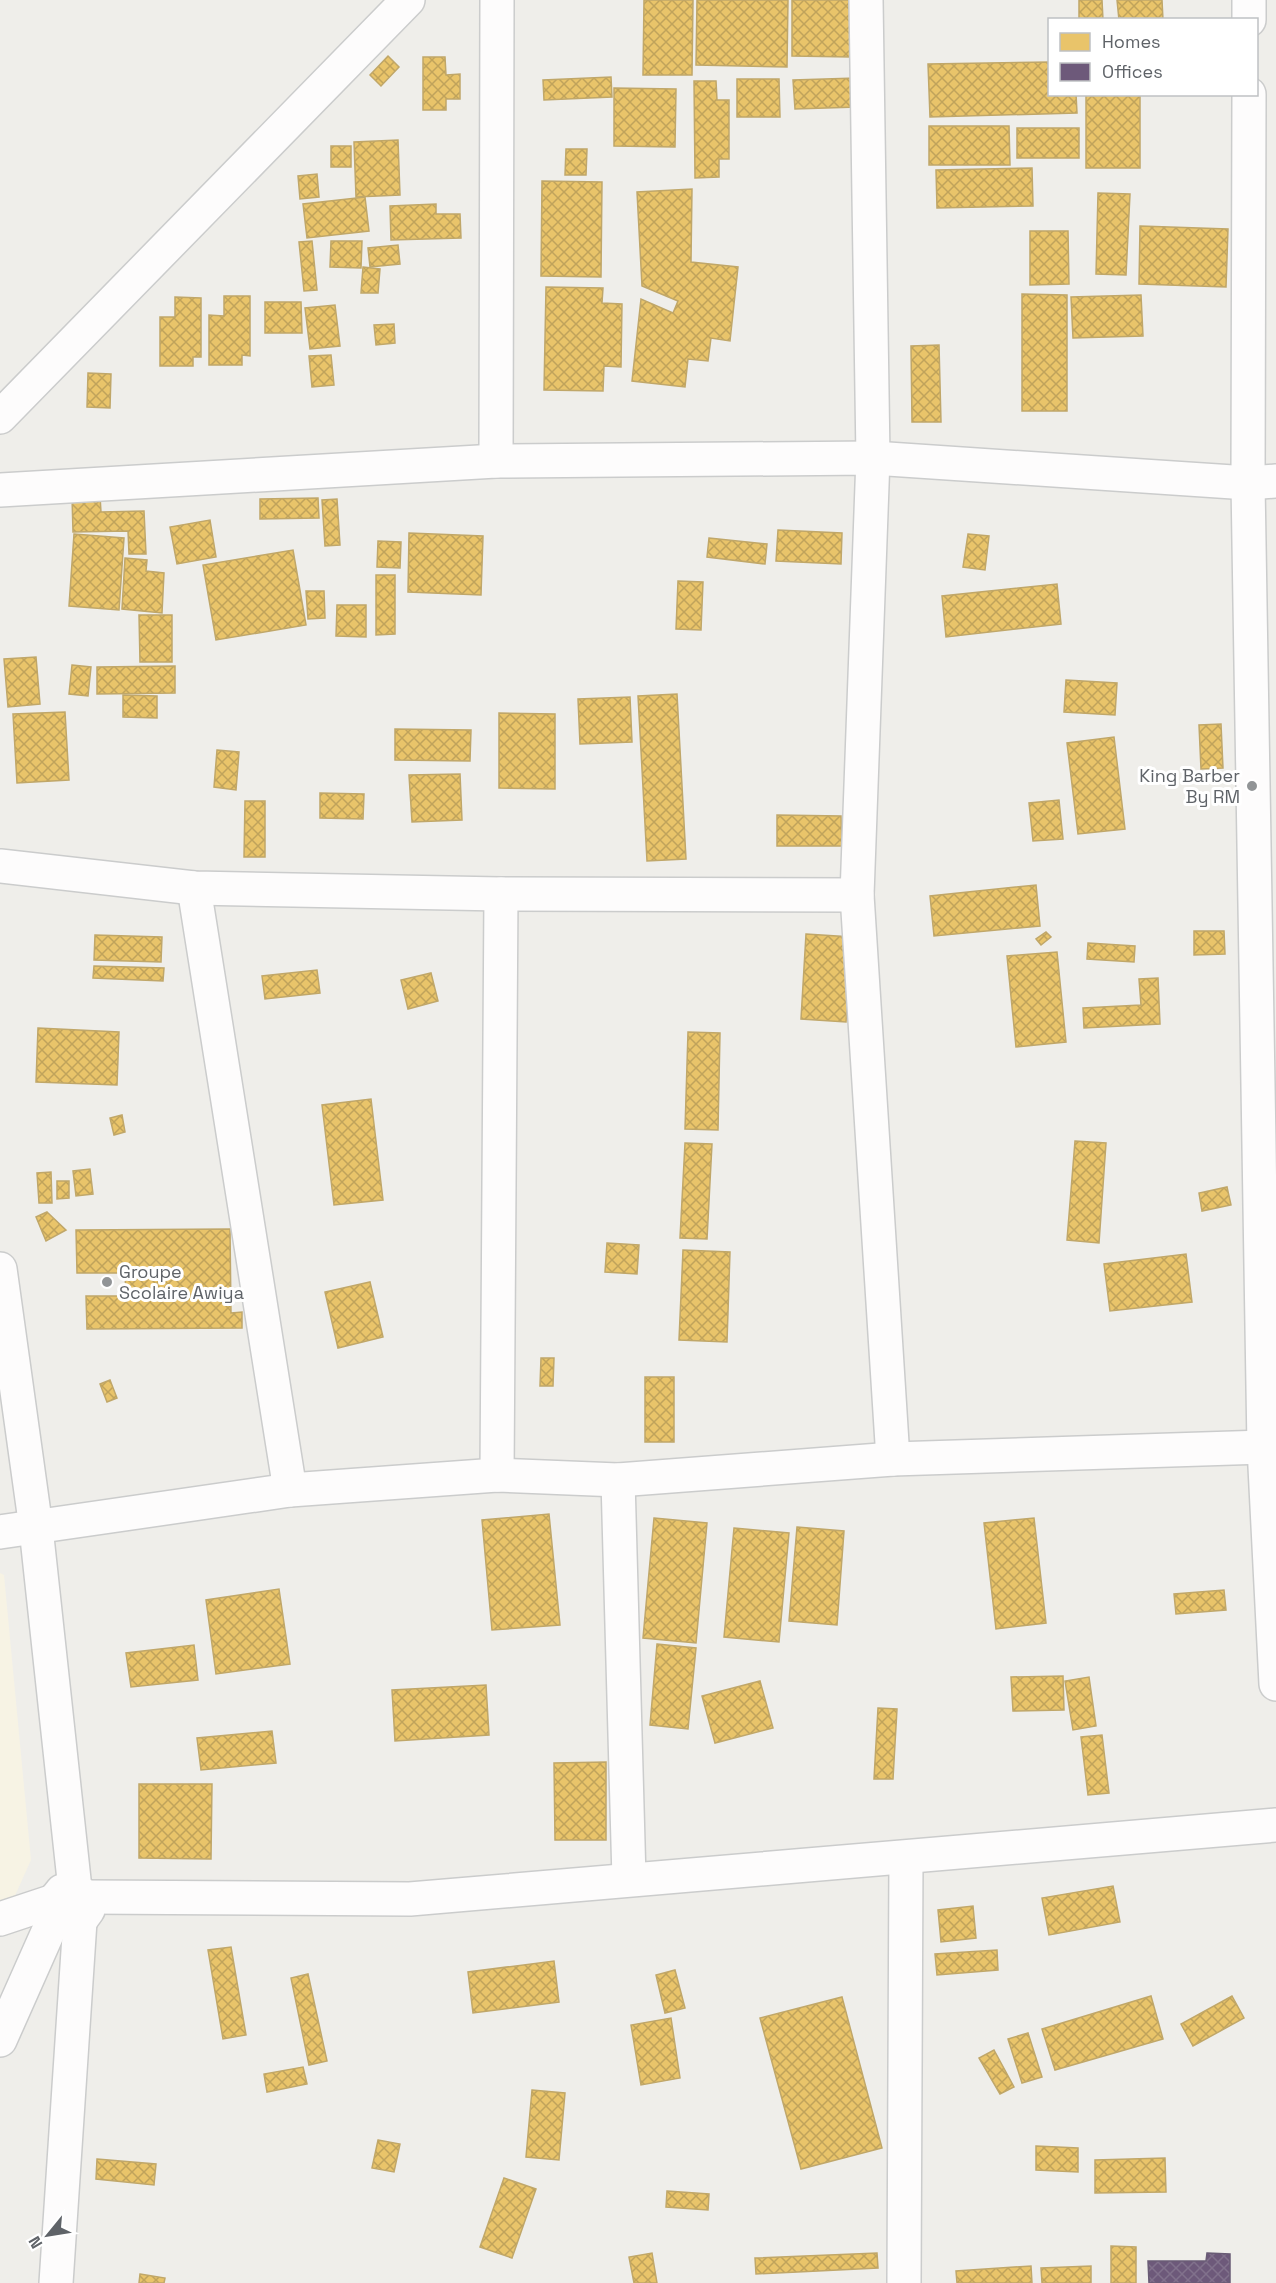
<svg xmlns="http://www.w3.org/2000/svg" width="1276" height="2283" viewBox="0 0 1276 2283" font-family="'Space Grotesk',sans-serif">
	<style>
		.commercial { fill: #f7f3e4 }
		.homes { fill: url(#homes-cross-hatch); stroke: #c0a769; stroke-width: 1.5 }
		.offices { fill: url(#offices-cross-hatch); stroke: #695c75; stroke-width: 1.5 }
		.lines { fill: none; stroke-linecap: round; stroke-linejoin: round }
		.minor-casing { stroke: #cbcccc; stroke-width: 36 }
		.minor { stroke: #fdfcfc; stroke-width: 33 }
		.poi-dot { fill: #919496; stroke: #fff; stroke-width: 2 }
		.labels { text-anchor: middle; stroke-width: 6; stroke-linejoin: round; paint-order: stroke }
		.poi-label { font-size: 18px; fill: #5f6368; stroke: #fff; text-anchor: end }
	</style>
	<defs>
		<pattern id="homes-cross-hatch" width="8" height="8" patternUnits="userSpaceOnUse" patternTransform="scale(1.5)"><rect width="8" height="8" fill="#e9c46a"/><path d="M0 0l8 8M0 8l8-8" fill="none" stroke="#c0a35b"/></pattern>
		<pattern id="offices-cross-hatch" width="8" height="8" patternUnits="userSpaceOnUse" patternTransform="scale(1.5)"><rect width="8" height="8" fill="#6d597a"/><path d="M0 0l8 8M0 8l8-8" fill="none" stroke="#81718c"/></pattern>
	</defs>
	<rect width="100%" height="100%" fill="#efeeea"/>
	<path class="commercial" d="M 0,1573 L 4,1575 L 31,1860 L 0,1929 Z"/>
	<g class="homes">
		<path d="M 644,0 L 693,0 L 692,75 L 643,75 Z"/>
		<path d="M 697,0 L 788,0 L 787,67 L 696,65 Z"/>
		<path d="M 792,0 L 851,0 L 851,57 L 792,56 Z"/>
		<path d="M 1079,0 L 1102,0 L 1103,20 L 1079,20 Z"/>
		<path d="M 1117,0 L 1162,0 L 1163,20 L 1119,20 Z"/>
		<path d="M 388,56 L 399,67 L 381,86 L 370,75 Z"/>
		<path d="M 423,57 L 445,57 L 446,75 L 460,74 L 460,99 L 446,99 L 446,110 L 423,110 Z"/>
		<path d="M 1050,62 L 1050,94 L 1076,94 L 1077,113 L 930,117 L 928,64 Z"/>
		<path d="M 611,77 L 612,97 L 544,100 L 543,80 Z"/>
		<path d="M 856,78 L 857,107 L 795,109 L 793,80 Z"/>
		<path d="M 737,79 L 779,79 L 780,117 L 737,117 Z"/>
		<path d="M 694,81 L 716,81 L 717,100 L 729,100 L 729,159 L 719,159 L 719,177 L 695,178 Z"/>
		<path d="M 614,88 L 676,89 L 675,147 L 614,146 Z"/>
		<rect x="1086" y="94" width="54" height="74"/>
		<path d="M 929,126 L 1009,126 L 1010,165 L 929,165 Z"/>
		<rect x="1017" y="128" width="62" height="30"/>
		<path d="M 398,140 L 400,195 L 356,197 L 354,142 Z"/>
		<rect x="331" y="146" width="20" height="21"/>
		<path d="M 566,149 L 587,149 L 586,175 L 565,175 Z"/>
		<path d="M 1032,168 L 1033,206 L 937,208 L 936,170 Z"/>
		<path d="M 317,174 L 319,197 L 300,199 L 298,176 Z"/>
		<path d="M 542,181 L 602,182 L 601,277 L 541,276 Z"/>
		<path d="M 692,189 L 691,262 L 738,267 L 730,341 L 711,338 L 708,361 L 688,359 L 685,387 L 632,381 L 641,299 L 673,313 L 678,301 L 642,286 L 637,192 Z"/>
		<path d="M 1098,193 L 1130,194 L 1126,275 L 1096,274 Z"/>
		<path d="M 365,197 L 369,231 L 307,238 L 303,204 Z"/>
		<path d="M 436,204 L 436,214 L 460,214 L 461,238 L 391,240 L 390,206 Z"/>
		<path d="M 1140,226 L 1228,229 L 1226,287 L 1139,284 Z"/>
		<path d="M 1030,231 L 1068,231 L 1069,284 L 1030,285 Z"/>
		<path d="M 312,241 L 317,290 L 304,291 L 299,242 Z"/>
		<path d="M 331,241 L 362,241 L 361,268 L 330,267 Z"/>
		<path d="M 398,245 L 400,264 L 370,267 L 368,248 Z"/>
		<path d="M 363,267 L 380,269 L 378,293 L 361,293 Z"/>
		<path d="M 546,287 L 603,288 L 602,303 L 622,304 L 621,367 L 604,366 L 603,391 L 544,390 Z"/>
		<path d="M 1022,294 L 1067,295 L 1067,411 L 1022,411 Z"/>
		<path d="M 1141,295 L 1143,336 L 1073,338 L 1071,297 Z"/>
		<path d="M 224,296 L 250,296 L 250,356 L 242,355 L 242,365 L 209,365 L 209,315 L 224,316 Z"/>
		<path d="M 175,297 L 201,298 L 201,357 L 193,357 L 193,366 L 160,366 L 160,317 L 175,317 Z"/>
		<path d="M 265,302 L 301,302 L 302,333 L 265,333 Z"/>
		<path d="M 335,305 L 340,346 L 310,349 L 305,308 Z"/>
		<path d="M 394,324 L 395,343 L 376,345 L 374,325 Z"/>
		<path d="M 939,345 L 941,422 L 912,422 L 911,346 Z"/>
		<path d="M 331,355 L 334,385 L 312,387 L 309,356 Z"/>
		<path d="M 88,373 L 111,374 L 110,408 L 87,407 Z"/>
		<path d="M 100,496 L 101,512 L 144,511 L 146,554 L 129,554 L 128,531 L 73,532 L 72,497 Z"/>
		<path d="M 318,498 L 319,518 L 260,519 L 260,499 Z"/>
		<path d="M 337,499 L 340,545 L 325,546 L 322,500 Z"/>
		<path d="M 210,520 L 216,557 L 177,564 L 170,527 Z"/>
		<path d="M 778,530 L 842,533 L 841,564 L 776,561 Z"/>
		<path d="M 409,533 L 483,536 L 481,595 L 408,592 Z"/>
		<path d="M 74,534 L 124,538 L 119,610 L 69,606 Z"/>
		<path d="M 968,534 L 989,536 L 985,570 L 963,567 Z"/>
		<path d="M 709,538 L 767,544 L 765,564 L 707,557 Z"/>
		<path d="M 378,541 L 401,542 L 400,568 L 377,567 Z"/>
		<path d="M 293,550 L 306,625 L 216,640 L 203,565 Z"/>
		<path d="M 125,558 L 147,560 L 146,571 L 164,573 L 162,613 L 122,609 Z"/>
		<path d="M 376,575 L 395,575 L 395,634 L 376,635 Z"/>
		<path d="M 678,581 L 703,582 L 701,630 L 676,629 Z"/>
		<path d="M 1057,584 L 1061,624 L 946,637 L 942,596 Z"/>
		<path d="M 306,591 L 324,591 L 325,618 L 308,619 Z"/>
		<path d="M 337,605 L 366,605 L 366,637 L 336,636 Z"/>
		<path d="M 139,615 L 172,615 L 172,662 L 140,662 Z"/>
		<path d="M 36,657 L 40,704 L 8,707 L 4,659 Z"/>
		<path d="M 72,665 L 91,667 L 88,696 L 69,694 Z"/>
		<path d="M 175,666 L 175,693 L 97,694 L 97,667 Z"/>
		<path d="M 1066,680 L 1117,683 L 1115,715 L 1064,712 Z"/>
		<path d="M 677,694 L 686,859 L 647,861 L 638,696 Z"/>
		<path d="M 123,695 L 157,696 L 157,718 L 123,717 Z"/>
		<path d="M 630,697 L 632,742 L 580,744 L 578,699 Z"/>
		<path d="M 65,712 L 69,780 L 17,783 L 13,714 Z"/>
		<path d="M 499,713 L 555,714 L 555,789 L 499,788 Z"/>
		<path d="M 1221,724 L 1223,768 L 1201,769 L 1199,725 Z"/>
		<path d="M 395,729 L 471,730 L 470,761 L 395,760 Z"/>
		<path d="M 1114,737 L 1125,829 L 1078,834 L 1067,743 Z"/>
		<path d="M 217,750 L 239,752 L 236,790 L 214,787 Z"/>
		<path d="M 460,774 L 462,820 L 412,822 L 409,775 Z"/>
		<path d="M 320,793 L 364,794 L 363,819 L 320,818 Z"/>
		<path d="M 1059,800 L 1063,839 L 1033,841 L 1029,803 Z"/>
		<path d="M 245,801 L 265,801 L 265,857 L 244,857 Z"/>
		<path d="M 777,815 L 841,816 L 842,846 L 777,846 Z"/>
		<path d="M 1036,885 L 1040,926 L 934,936 L 930,896 Z"/>
		<path d="M 1194,931 L 1224,931 L 1225,954 L 1194,955 Z"/>
		<path d="M 1046,932 L 1051,937 L 1041,945 L 1036,939 Z"/>
		<path d="M 806,934 L 852,937 L 846,1022 L 801,1019 Z"/>
		<path d="M 95,935 L 162,937 L 161,962 L 94,960 Z"/>
		<path d="M 1088,943 L 1135,946 L 1134,962 L 1087,959 Z"/>
		<path d="M 1057,952 L 1066,1042 L 1016,1047 L 1007,956 Z"/>
		<path d="M 94,966 L 164,968 L 163,981 L 93,978 Z"/>
		<path d="M 317,970 L 320,993 L 265,999 L 262,976 Z"/>
		<path d="M 431,973 L 438,1001 L 408,1009 L 401,980 Z"/>
		<path d="M 1158,978 L 1160,1024 L 1084,1028 L 1083,1008 L 1141,1005 L 1139,979 Z"/>
		<path d="M 38,1028 L 119,1032 L 117,1085 L 36,1082 Z"/>
		<path d="M 688,1032 L 720,1033 L 718,1130 L 685,1129 Z"/>
		<path d="M 371,1099 L 383,1200 L 334,1205 L 322,1105 Z"/>
		<path d="M 122,1115 L 125,1132 L 114,1135 L 110,1118 Z"/>
		<path d="M 1075,1141 L 1106,1143 L 1099,1243 L 1067,1240 Z"/>
		<path d="M 685,1143 L 712,1144 L 707,1239 L 680,1238 Z"/>
		<path d="M 90,1169 L 93,1194 L 76,1196 L 73,1171 Z"/>
		<path d="M 51,1172 L 52,1203 L 39,1203 L 37,1173 Z"/>
		<path d="M 57,1181 L 69,1181 L 69,1198 L 57,1199 Z"/>
		<path d="M 1227,1187 L 1231,1205 L 1202,1211 L 1199,1193 Z"/>
		<path d="M 47,1212 L 66,1230 L 46,1241 L 36,1217 Z"/>
		<path d="M 230,1229 L 231,1313 L 242,1312 L 242,1328 L 87,1329 L 86,1296 L 126,1296 L 125,1273 L 77,1273 L 76,1230 Z"/>
		<path d="M 607,1243 L 639,1245 L 637,1274 L 605,1272 Z"/>
		<path d="M 683,1250 L 730,1252 L 727,1342 L 679,1340 Z"/>
		<path d="M 1186,1254 L 1192,1302 L 1110,1311 L 1104,1264 Z"/>
		<path d="M 370,1282 L 383,1337 L 338,1348 L 325,1292 Z"/>
		<path d="M 541,1358 L 554,1358 L 553,1386 L 540,1386 Z"/>
		<rect x="645" y="1377" width="29" height="65"/>
		<path d="M 110,1380 L 117,1398 L 107,1402 L 100,1384 Z"/>
		<path d="M 549,1514 L 560,1625 L 492,1630 L 482,1520 Z"/>
		<path d="M 654,1518 L 707,1523 L 696,1643 L 643,1638 Z"/>
		<path d="M 1034,1518 L 1046,1623 L 996,1629 L 984,1523 Z"/>
		<path d="M 797,1527 L 844,1531 L 837,1625 L 789,1621 Z"/>
		<path d="M 734,1528 L 789,1533 L 779,1642 L 724,1637 Z"/>
		<path d="M 279,1589 L 290,1664 L 216,1674 L 206,1600 Z"/>
		<path d="M 1224,1590 L 1226,1610 L 1176,1614 L 1174,1594 Z"/>
		<path d="M 657,1644 L 696,1648 L 688,1729 L 650,1725 Z"/>
		<path d="M 194,1645 L 198,1680 L 131,1687 L 126,1653 Z"/>
		<path d="M 1063,1676 L 1064,1710 L 1013,1711 L 1011,1677 Z"/>
		<path d="M 1089,1677 L 1096,1726 L 1073,1730 L 1065,1681 Z"/>
		<path d="M 760,1681 L 773,1728 L 715,1743 L 702,1696 Z"/>
		<path d="M 486,1685 L 489,1735 L 395,1741 L 392,1690 Z"/>
		<path d="M 878,1708 L 897,1709 L 893,1779 L 874,1779 Z"/>
		<path d="M 272,1731 L 276,1763 L 201,1770 L 197,1738 Z"/>
		<path d="M 1102,1735 L 1109,1793 L 1088,1795 L 1081,1737 Z"/>
		<path d="M 606,1762 L 606,1840 L 555,1840 L 554,1763 Z"/>
		<path d="M 139,1784 L 212,1784 L 211,1859 L 139,1858 Z"/>
		<path d="M 1113,1886 L 1120,1922 L 1049,1935 L 1042,1898 Z"/>
		<path d="M 973,1906 L 976,1938 L 941,1942 L 938,1910 Z"/>
		<path d="M 231,1947 L 246,2035 L 223,2039 L 208,1950 Z"/>
		<path d="M 997,1950 L 998,1970 L 937,1975 L 935,1954 Z"/>
		<path d="M 554,1961 L 559,2002 L 473,2013 L 468,1972 Z"/>
		<path d="M 675,1970 L 685,2008 L 665,2013 L 656,1975 Z"/>
		<path d="M 308,1974 L 327,2061 L 309,2065 L 291,1978 Z"/>
		<path d="M 1151,1996 L 1163,2039 L 1055,2070 L 1042,2029 Z"/>
		<path d="M 1232,1996 L 1244,2018 L 1193,2046 L 1181,2024 Z"/>
		<path d="M 842,1997 L 882,2148 L 801,2169 L 760,2018 Z"/>
		<path d="M 671,2018 L 680,2078 L 641,2085 L 631,2025 Z"/>
		<path d="M 1028,2033 L 1042,2077 L 1022,2083 L 1008,2039 Z"/>
		<path d="M 994,2050 L 1014,2087 L 1000,2094 L 979,2058 Z"/>
		<path d="M 303,2067 L 307,2084 L 267,2092 L 264,2074 Z"/>
		<path d="M 532,2090 L 565,2093 L 559,2160 L 526,2157 Z"/>
		<path d="M 378,2140 L 400,2144 L 394,2172 L 372,2168 Z"/>
		<path d="M 1036,2146 L 1078,2148 L 1078,2172 L 1036,2170 Z"/>
		<path d="M 1165,2158 L 1166,2192 L 1095,2193 L 1095,2160 Z"/>
		<path d="M 97,2159 L 156,2164 L 154,2185 L 96,2179 Z"/>
		<path d="M 504,2178 L 536,2189 L 512,2258 L 480,2247 Z"/>
		<path d="M 667,2191 L 709,2194 L 708,2210 L 666,2207 Z"/>
		<path d="M 1111,2246 L 1136,2247 L 1136,2283 L 1111,2283 Z"/>
		<path d="M 652,2253 L 657,2283 L 634,2283 L 629,2257 Z"/>
		<path d="M 877,2253 L 878,2268 L 756,2274 L 755,2258 Z"/>
		<path d="M 1031,2266 L 1032,2283 L 957,2283 L 956,2271 Z"/>
		<path d="M 1091,2266 L 1091,2283 L 1042,2283 L 1041,2268 Z"/>
		<path d="M 140,2274 L 165,2278 L 164,2283 L 139,2283 Z"/>
	</g>
	<path class="offices" d="M 1207,2253 L 1230,2254 L 1230,2283 L 1149,2283 L 1148,2261 L 1206,2261 Z"/>
	<g class="lines">
		<g class="minor-casing">
			<g id="minor">
				<path d="M 866,0 L 873,458 L 857,895 L 893,1459"/>
				<path d="M 1249,20 L 1249,0"/>
				<path d="M 1249,94 L 1248,483 L 1264,1447 L 1276,1684"/>
				<path d="M 0,417 L 408,0"/>
				<path d="M 496,461 L 497,0"/>
				<path d="M 0,490 L 496,461 L 873,458 L 1248,483 L 1276,481"/>
				<path d="M 0,866 L 194,888 L 501,894 L 857,895"/>
				<path d="M 194,888 L 290,1490"/>
				<path d="M 0,1269 L 36,1528 L 75,1889"/>
				<path d="M 497,1475 L 501,894"/>
				<path d="M 618,1480 L 629,1879"/>
				<path d="M 0,1532 L 290,1490 L 497,1475 L 618,1480 L 893,1459 L 1264,1447"/>
				<path d="M 86,1897 L 410,1899 L 1276,1825"/>
				<path d="M 0,1919 L 54,1901"/>
				<path d="M 0,2040 L 56,1914 L 54,1901 L 62,1891 L 75,1889 L 86,1897 L 88,1910 L 80,1921 L 67,1922 L 56,1914"/>
				<path d="M 56,2283 L 80,1921"/>
				<path d="M 904,2283 L 906,1858"/>
			</g>
		</g>
		<use href="#minor" class="minor"/>
	</g>
	<g class="poi-dot">
		<circle cx="1252" cy="786" r="6"/>
		<circle cx="107" cy="1282" r="6"/>
	</g>
	<g class="labels">
		<g class="poi-label">
			<text x="1240" y="782">King Barber<tspan x="1240" dy="21">By RM</tspan></text>
			<text x="119" y="1278" text-anchor="start">Groupe<tspan x="119" dy="21">Scolaire Awiya</tspan></text>
		</g>
	</g>
	<rect x="1048" y="18" width="210" height="78" fill="#ffffff" stroke="#bfc1c3" stroke-width="1.5"/>
	<rect x="1060" y="33" width="30" height="18" fill="#e9c46a" stroke="#bfc1c3" stroke-width="1.5"/>
	<text x="1102" y="48" font-size="18" fill="#5f6368">Homes</text>
	<rect x="1060" y="63" width="30" height="18" fill="#6d597a" stroke="#bfc1c3" stroke-width="1.5"/>
	<text x="1102" y="78" font-size="18" fill="#5f6368">Offices</text>
	<g transform="translate(48 2235) rotate(240)" stroke="#ffffff" stroke-width="4.5" paint-order="stroke">
	<path d="M0-4.5L10 22L0 15L-10 22Z" fill="#5f6368"/>
	<text y="-9" font-size="16" font-weight="bold" text-anchor="middle" fill="#5f6368">N</text>
	</g>
</svg>
